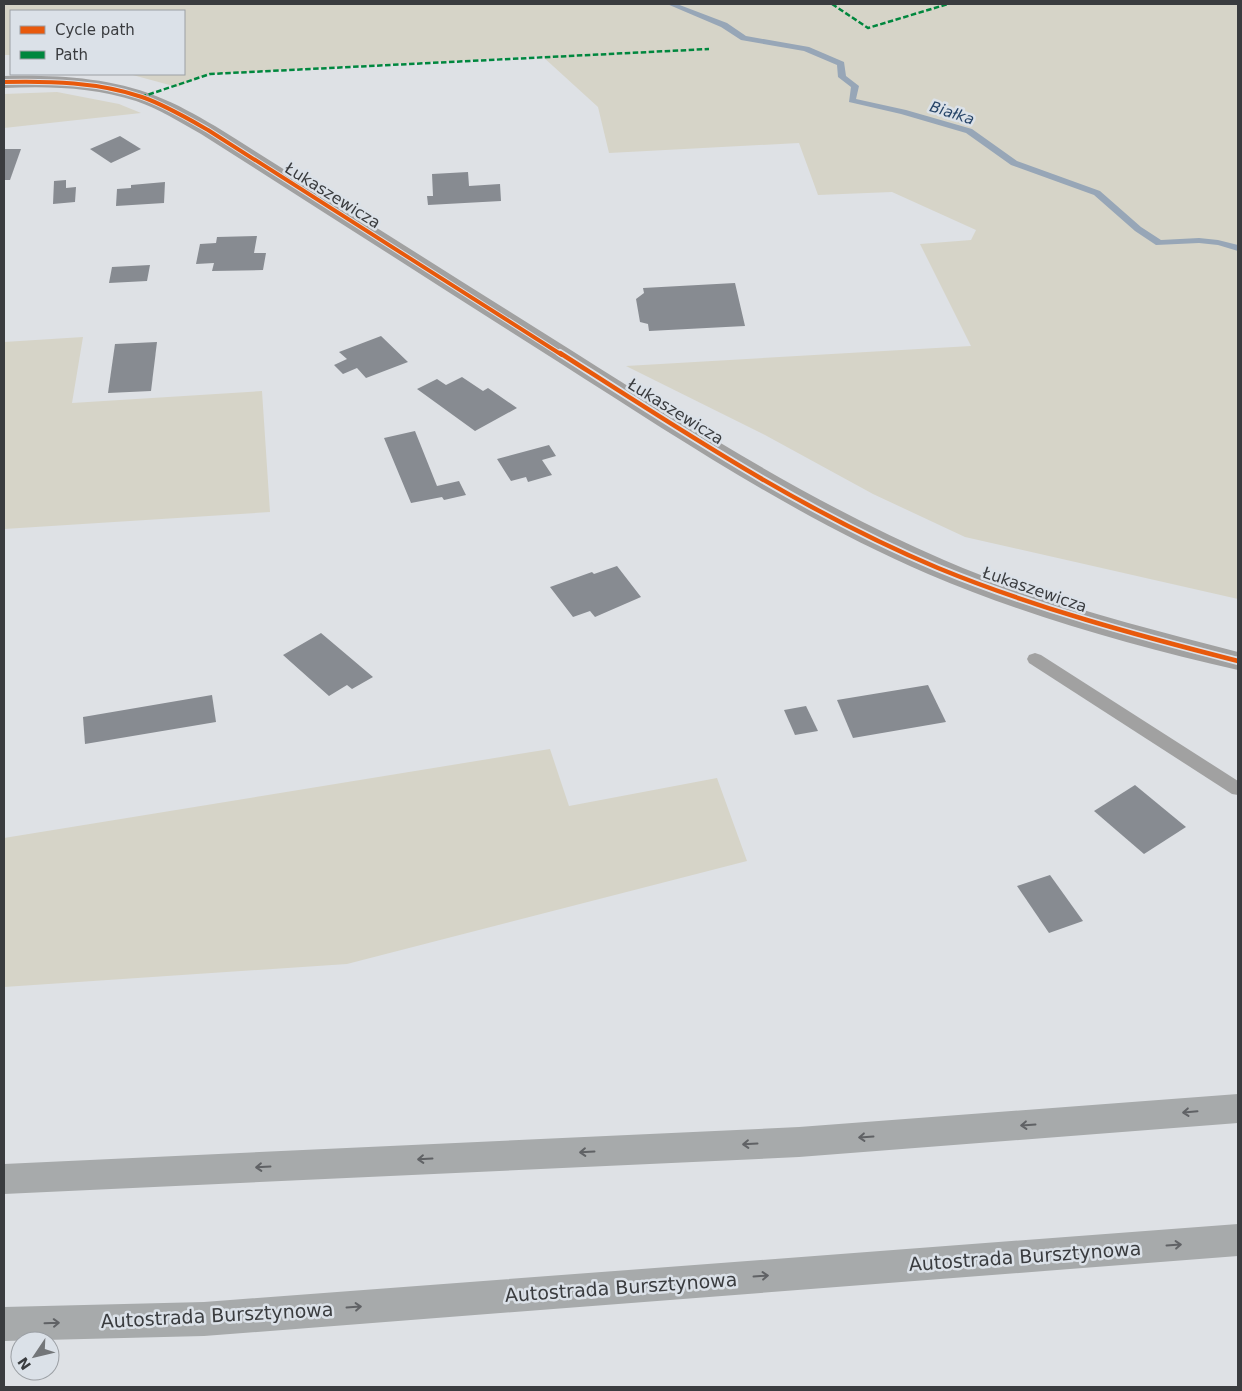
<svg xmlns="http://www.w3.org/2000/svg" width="1242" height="1391" viewBox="0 0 1242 1391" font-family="'DejaVu Sans',sans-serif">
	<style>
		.green { fill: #d6d4c8 }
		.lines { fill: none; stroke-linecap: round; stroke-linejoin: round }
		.stream { fill: #97a6b7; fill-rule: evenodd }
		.building { fill: #878b91 }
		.lane { fill: #a1a1a1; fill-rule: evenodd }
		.street { fill: #a1a1a1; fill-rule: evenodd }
		.highway { fill: #a7aaab; fill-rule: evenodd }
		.quiet { stroke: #00873e; stroke-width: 2.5; stroke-dasharray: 5.5 2.5; stroke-linecap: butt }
		.cycleway-far1-casing { stroke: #dbe1e8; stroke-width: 6 }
		.cycleway-casing { stroke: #dbe1e8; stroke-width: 8 }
		.cycleway-far1 { stroke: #e8590c; stroke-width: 4 }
		.cycleway { stroke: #e8590c; stroke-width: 4.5 }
		.oneway { stroke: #606265 }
		.labels { text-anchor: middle; stroke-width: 5; stroke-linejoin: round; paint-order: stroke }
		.far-water-label { font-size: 15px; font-style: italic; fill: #264468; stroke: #dbe1e8 }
		.street-label { font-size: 16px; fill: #3a3c3f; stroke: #dbe1e8 }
		.near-street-label { font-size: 19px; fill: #3a3c3f; stroke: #dbe1e8 }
	</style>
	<rect width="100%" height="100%" fill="#dee1e5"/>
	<g class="green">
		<path d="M 4,4 L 1238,4 L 1238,599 L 965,537 L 873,494 L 765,435 L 626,366 L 971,346 L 920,244 L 971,240 L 976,230 L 892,192 L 818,195 L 799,143 L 609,153 L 598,107 L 542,56 L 210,74 L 177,87 L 129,74 L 184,74 L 184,11 L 11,11 L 11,55 L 4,55 Z"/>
		<path d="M 57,92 L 119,104 L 141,113 L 4,128 L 4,94 Z"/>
		<path d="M 83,337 L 72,403 L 262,391 L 270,512 L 4,529 L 4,342 Z"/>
		<path d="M 550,749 L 569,806 L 717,778 L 747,861 L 347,964 L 4,987 L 4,838 Z"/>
	</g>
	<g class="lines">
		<path class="stream" d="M 667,4 L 677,4 L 727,23 L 746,36 L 809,47 L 844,62 L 846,76 L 859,86 L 856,99 L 906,110 L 972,129 L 1017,161 L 1100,191 L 1141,227 L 1161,240 L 1199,238 L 1218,240 L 1238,245 L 1238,251 L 1218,245 L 1199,243 L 1156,245 L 1135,231 L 1094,195 L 1011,165 L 966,133 L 901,114 L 849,102 L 851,87 L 838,77 L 837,65 L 804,51 L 741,40 L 721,27 Z"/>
	</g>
	<g class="building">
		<path d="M 120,136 L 141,149 L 111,163 L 90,149 Z"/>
		<path d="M 4,149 L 21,149 L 10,180 L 4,180 Z"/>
		<path d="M 468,172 L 469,186 L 500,184 L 501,201 L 428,205 L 427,196 L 433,196 L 432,174 Z"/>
		<path d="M 66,180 L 66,188 L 76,187 L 75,202 L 53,204 L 54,181 Z"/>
		<path d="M 165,182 L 164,203 L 116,206 L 117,189 L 131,188 L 131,185 Z"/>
		<path d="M 257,236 L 254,253 L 266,253 L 263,270 L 212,271 L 214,263 L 196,264 L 200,244 L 216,243 L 217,237 Z"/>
		<path d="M 150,265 L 147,281 L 109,283 L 112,267 Z"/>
		<path d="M 735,283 L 745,326 L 649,331 L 648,324 L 640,322 L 636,299 L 644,293 L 643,288 Z"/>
		<path d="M 381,336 L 408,362 L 366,378 L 357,368 L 343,374 L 334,365 L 347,359 L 339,352 Z"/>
		<path d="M 157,342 L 151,391 L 108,393 L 115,344 Z"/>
		<path d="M 462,377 L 483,391 L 488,388 L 517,408 L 475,431 L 417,389 L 437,379 L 446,385 Z"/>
		<path d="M 415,431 L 437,486 L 459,481 L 466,495 L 444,500 L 442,497 L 411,503 L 384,438 Z"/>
		<path d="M 549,445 L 556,456 L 542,460 L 552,475 L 528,482 L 526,477 L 511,481 L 497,459 Z"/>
		<path d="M 617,566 L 641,597 L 595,617 L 590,611 L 573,617 L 550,587 L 592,572 L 594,574 Z"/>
		<path d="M 321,633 L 373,677 L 352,689 L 347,685 L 329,696 L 283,655 Z"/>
		<path d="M 928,685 L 946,722 L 853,738 L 837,700 Z"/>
		<path d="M 212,695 L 216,722 L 85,744 L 83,717 Z"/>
		<path d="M 806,706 L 818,731 L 795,735 L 784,710 Z"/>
		<path d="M 1135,785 L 1186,827 L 1144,854 L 1094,811 Z"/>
		<path d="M 1050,875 L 1083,921 L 1049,933 L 1017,886 Z"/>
	</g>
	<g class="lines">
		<path class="lane" d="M 1035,653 L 1041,655 L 1238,781 L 1238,795 L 1232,794 L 1029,663 L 1027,659 L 1029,655 Z"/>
		<path class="street" d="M 4,76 C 55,75 108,77 156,96 C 177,104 196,115 215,126 C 335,201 454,277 574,352 C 694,428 814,504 944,560 C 1038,601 1139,626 1238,652 L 1238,670 C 1133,646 1027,616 928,574 C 798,518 679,439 560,363 C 440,287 321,210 201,134 C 180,122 159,109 136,101 C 94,87 48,86 4,88 Z"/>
		<g class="highway">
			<path d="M 1238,1094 L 1238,1123 L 799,1157 L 4,1194 L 4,1164 L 799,1127 Z"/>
			<path d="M 1238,1224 L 1238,1256 L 204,1336 L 4,1341 L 4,1307 L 204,1302 Z"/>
		</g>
		<g class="quiet">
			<path d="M 832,4 L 868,28 L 948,4"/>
			<path d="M 141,97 L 210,74 L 709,49"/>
		</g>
		<g class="cycleway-far1-casing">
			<path id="cycleway-far1" d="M 4,82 C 50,81 98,82 142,97 C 165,105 187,118 208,130 L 562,355"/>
		</g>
		<g class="cycleway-casing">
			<path id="cycleway" d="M 560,353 C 682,431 804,512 938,568 C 1035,608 1136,635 1238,661"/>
		</g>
		<use href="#cycleway-far1" class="cycleway-far1"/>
		<use href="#cycleway" class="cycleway"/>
	</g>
	<defs><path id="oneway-shaft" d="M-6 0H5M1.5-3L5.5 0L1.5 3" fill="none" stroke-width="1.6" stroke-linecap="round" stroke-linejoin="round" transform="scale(1.25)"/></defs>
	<g class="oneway">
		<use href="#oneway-shaft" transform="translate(1190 1112) rotate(175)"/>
		<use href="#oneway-shaft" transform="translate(1028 1125) rotate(176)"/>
		<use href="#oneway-shaft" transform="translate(866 1137) rotate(176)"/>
		<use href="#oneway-shaft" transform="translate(750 1144) rotate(177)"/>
		<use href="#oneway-shaft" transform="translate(587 1152) rotate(177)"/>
		<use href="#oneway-shaft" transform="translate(425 1159) rotate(177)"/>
		<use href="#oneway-shaft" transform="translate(263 1167) rotate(177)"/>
		<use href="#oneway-shaft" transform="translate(1174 1245) rotate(-4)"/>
		<use href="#oneway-shaft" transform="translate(761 1276) rotate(-4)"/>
		<use href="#oneway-shaft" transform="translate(354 1307) rotate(-4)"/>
		<use href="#oneway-shaft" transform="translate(52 1323) rotate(-2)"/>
	</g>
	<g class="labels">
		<g class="far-water-label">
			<text transform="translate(952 113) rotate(18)" y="5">Białka</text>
		</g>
		<g class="street-label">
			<text transform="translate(333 195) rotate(32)" y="6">Łukaszewicza</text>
			<text transform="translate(676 411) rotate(32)" y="6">Łukaszewicza</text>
			<text transform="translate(1035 589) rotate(19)" y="6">Łukaszewicza</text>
		</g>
		<g class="near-street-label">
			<text transform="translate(1025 1256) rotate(-4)" y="7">Autostrada Bursztynowa</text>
			<text transform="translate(621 1287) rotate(-4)" y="7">Autostrada Bursztynowa</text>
			<text transform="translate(217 1315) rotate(-3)" y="7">Autostrada Bursztynowa</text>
		</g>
	</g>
	<rect width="1242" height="1391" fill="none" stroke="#3a3c3f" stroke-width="10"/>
	<rect x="10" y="10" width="175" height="65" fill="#dbe1e8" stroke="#9b9fa4"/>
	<rect x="20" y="26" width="25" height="8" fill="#e8590c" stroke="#9b9fa4"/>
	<text x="55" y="35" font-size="15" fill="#3a3c3f">Cycle path</text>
	<rect x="20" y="51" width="25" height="8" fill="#00873e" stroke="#9b9fa4"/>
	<text x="55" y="60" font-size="15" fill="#3a3c3f">Path</text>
	<g transform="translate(35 1356) rotate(235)"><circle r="24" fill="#dbe1e8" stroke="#9b9fa4"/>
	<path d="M0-4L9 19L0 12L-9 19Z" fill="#737679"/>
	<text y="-8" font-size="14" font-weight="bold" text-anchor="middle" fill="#3a3c3f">N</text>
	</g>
</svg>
